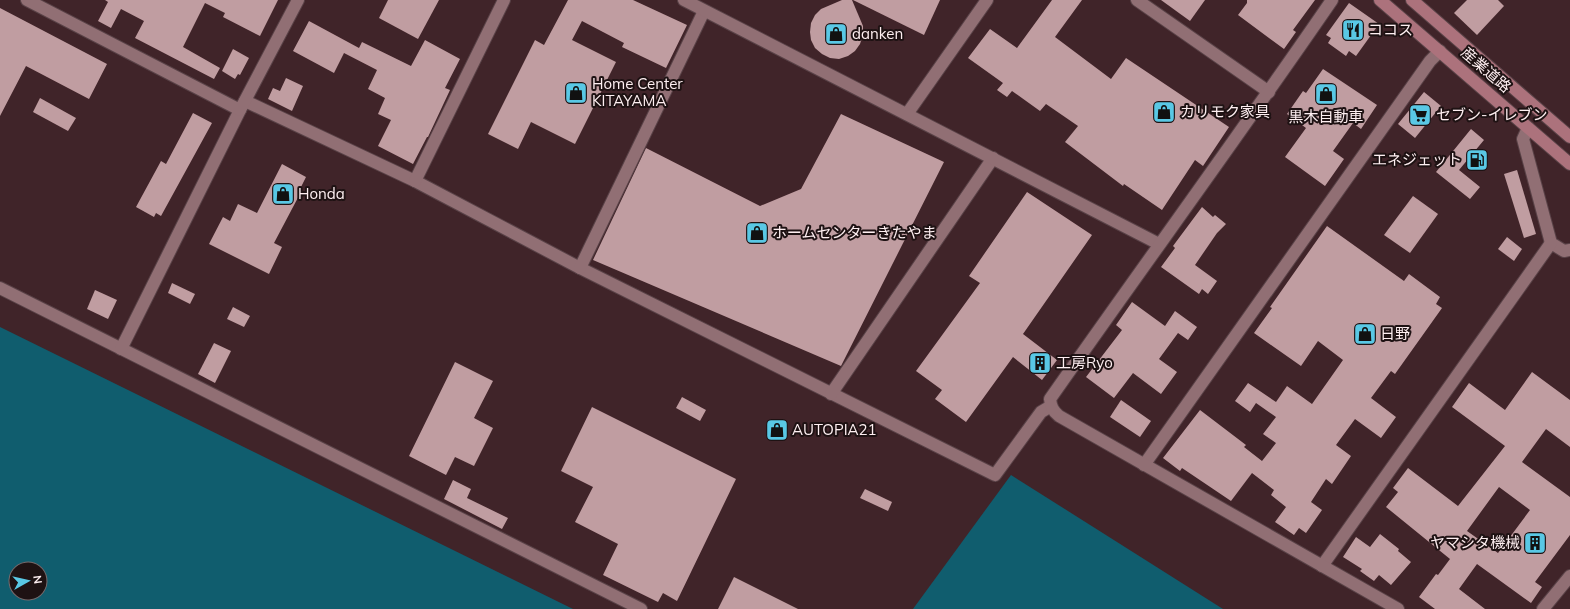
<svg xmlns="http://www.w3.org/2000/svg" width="1570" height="609" viewBox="0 0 1570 609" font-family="Mulish,'Noto Sans JP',sans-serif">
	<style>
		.water { fill: #105d6e; fill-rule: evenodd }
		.building { fill: #c09da1; fill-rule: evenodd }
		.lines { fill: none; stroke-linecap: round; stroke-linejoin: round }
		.minor-casing { stroke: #594247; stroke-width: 14 }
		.tertiary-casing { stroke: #594247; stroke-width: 14 }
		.secondary-casing { stroke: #594247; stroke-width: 14 }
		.minor { stroke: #916f74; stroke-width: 12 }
		.tertiary { stroke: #916f74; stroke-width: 12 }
		.secondary { stroke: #ac727c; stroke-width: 12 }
		.labels { text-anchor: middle; stroke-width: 4; stroke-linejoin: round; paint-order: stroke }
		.poi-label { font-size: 15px; fill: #feeff1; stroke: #1e1213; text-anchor: start }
		.street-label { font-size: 15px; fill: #feeff1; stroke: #1e1213 }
	</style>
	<rect width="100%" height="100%" fill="#402429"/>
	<g class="water">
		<path d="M 0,327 L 573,609 L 0,609 ZM 16,569 L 40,569 L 40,593 L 16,593 Z"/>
		<path d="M 1011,475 L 1223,609 L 913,609 Z"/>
	</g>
	<g class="building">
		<path d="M 105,0 L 278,0 L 260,36 L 223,17 L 225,13 L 205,3 L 183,47 L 220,68 L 214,79 L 135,38 L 144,21 L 121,9 L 111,28 L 98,21 L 108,2 Z"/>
		<path d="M 388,0 L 439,0 L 418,39 L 379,18 Z"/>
		<path d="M 568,0 L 633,0 L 687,25 L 666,68 L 622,47 L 624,43 L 582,21 L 572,40 L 616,62 L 575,144 L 531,122 L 518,149 L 488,134 L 535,40 L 544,45 Z"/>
		<path d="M 842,0 L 852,0 L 863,26 L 863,35 L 860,44 L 855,51 L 848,56 L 839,59 L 830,58 L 822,54 L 815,48 L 811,40 L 810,32 L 811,23 L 815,15 L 821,9 Z"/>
		<path d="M 853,0 L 940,0 L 924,35 Z"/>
		<path d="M 1052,0 L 1082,0 L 1055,37 L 1111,79 L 1126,58 L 1229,127 L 1203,166 L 1195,160 L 1162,210 L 1124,184 L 1123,186 L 1065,142 L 1078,126 L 1046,104 L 1040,111 L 1012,91 L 1007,97 L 997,90 L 1003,83 L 968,58 L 990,29 L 1017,48 Z"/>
		<path d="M 1161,0 L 1205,0 L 1190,21 Z"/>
		<path d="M 1247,0 L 1315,0 L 1293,30 L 1296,32 L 1284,49 L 1238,15 L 1247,3 Z"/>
		<path d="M 1467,0 L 1498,0 L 1504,6 L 1477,35 L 1454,13 Z"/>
		<path d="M 1349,3 L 1379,24 L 1356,56 L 1349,51 L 1346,56 L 1328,43 L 1331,38 L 1326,35 Z"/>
		<path d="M 0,8 L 107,64 L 89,99 L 26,66 L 0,116 Z"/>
		<path d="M 309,21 L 359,48 L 362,42 L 411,66 L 425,40 L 460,59 L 445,88 L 450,90 L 428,137 L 427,137 L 413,164 L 378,146 L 391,120 L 378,114 L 385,98 L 368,89 L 377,70 L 344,53 L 334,73 L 293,51 Z"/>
		<path d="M 233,49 L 249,58 L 240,75 L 238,74 L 235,79 L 222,71 Z"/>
		<path d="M 1323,69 L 1377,105 L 1361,129 L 1353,123 L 1333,151 L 1344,159 L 1325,186 L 1285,157 L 1306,128 L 1287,114 L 1303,91 L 1306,93 Z"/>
		<path d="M 286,78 L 303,86 L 292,111 L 268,99 L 273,88 L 280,91 Z"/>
		<path d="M 1424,92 L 1441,106 L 1415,138 L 1398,124 Z"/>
		<path d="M 40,98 L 76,118 L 68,131 L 33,112 Z"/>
		<path d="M 193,113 L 212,123 L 161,216 L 156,213 L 154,217 L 136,207 L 161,161 L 166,164 Z"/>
		<path d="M 841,114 L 944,162 L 841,366 L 593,260 L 646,148 L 760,206 L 801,189 Z"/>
		<path d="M 1471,129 L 1484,140 L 1459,170 L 1480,187 L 1470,199 L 1436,172 Z"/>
		<path d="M 282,164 L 306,177 L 300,189 L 302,190 L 274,243 L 282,247 L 269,274 L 209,244 L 223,217 L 230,221 L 238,204 L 257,213 Z"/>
		<path d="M 1517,170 L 1536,234 L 1524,238 L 1504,174 Z"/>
		<path d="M 1027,192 L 1092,235 L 1023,334 L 1057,360 L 1042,380 L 1013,357 L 966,422 L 935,399 L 942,390 L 916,371 L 980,283 L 969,276 Z"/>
		<path d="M 1413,196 L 1438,214 L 1410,253 L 1384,235 Z"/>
		<path d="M 1202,207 L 1213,217 L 1215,215 L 1226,224 L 1217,233 L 1195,265 L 1217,281 L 1208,294 L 1202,289 L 1199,294 L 1161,267 L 1175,248 L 1173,246 Z"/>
		<path d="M 1327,226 L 1404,281 L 1409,274 L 1440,297 L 1436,304 L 1442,308 L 1395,374 L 1391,371 L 1371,398 L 1396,417 L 1381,438 L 1355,419 L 1336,445 L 1351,456 L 1332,484 L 1326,479 L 1311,502 L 1322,510 L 1306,533 L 1299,528 L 1294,535 L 1275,522 L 1286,507 L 1271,495 L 1274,490 L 1252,473 L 1231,501 L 1182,468 L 1180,471 L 1163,458 L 1200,410 L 1246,445 L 1244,447 L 1262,461 L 1276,443 L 1263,434 L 1276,417 L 1256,403 L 1250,412 L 1235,401 L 1248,383 L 1276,402 L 1287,386 L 1312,404 L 1343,360 L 1318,341 L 1301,366 L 1254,333 L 1272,308 L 1270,307 Z"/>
		<path d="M 1507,237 L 1522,249 L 1514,261 L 1498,249 Z"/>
		<path d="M 172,283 L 195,294 L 190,304 L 168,293 Z"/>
		<path d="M 95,290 L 117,300 L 108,319 L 87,309 Z"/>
		<path d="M 1132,302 L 1165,326 L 1175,311 L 1197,327 L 1188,340 L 1178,333 L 1159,359 L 1177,372 L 1161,394 L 1133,373 L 1114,398 L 1086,377 L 1122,330 L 1116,325 Z"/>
		<path d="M 233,307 L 250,316 L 244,327 L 227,319 Z"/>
		<path d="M 214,343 L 231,351 L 215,383 L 198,374 Z"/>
		<path d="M 455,362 L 493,381 L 474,418 L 493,428 L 474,466 L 455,457 L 446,475 L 409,456 Z"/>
		<path d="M 1532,372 L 1570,400 L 1570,447 L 1546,429 L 1522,462 L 1570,497 L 1570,535 L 1535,582 L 1542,587 L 1531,603 L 1477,564 L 1459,589 L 1485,609 L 1435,609 L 1419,597 L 1436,574 L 1438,575 L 1450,559 L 1386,507 L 1398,492 L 1393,488 L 1408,468 L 1458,506 L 1505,446 L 1452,407 L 1469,383 L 1505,410 ZM 1499,487 L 1530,510 L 1498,553 L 1467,531 Z"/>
		<path d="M 682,397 L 706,410 L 700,421 L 676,408 Z"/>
		<path d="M 1121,400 L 1151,421 L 1140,437 L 1110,417 Z"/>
		<path d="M 592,407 L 736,479 L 677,601 L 663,593 L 658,602 L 603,575 L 618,544 L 575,522 L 593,487 L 561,471 Z"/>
		<path d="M 453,480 L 471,489 L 467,498 L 508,518 L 502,529 L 444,499 Z"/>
		<path d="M 865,489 L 892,502 L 888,511 L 860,498 Z"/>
		<path d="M 1380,534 L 1399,549 L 1398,551 L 1411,562 L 1391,585 L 1379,575 L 1374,581 L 1360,571 L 1362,569 L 1343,557 L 1356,537 L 1370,547 Z"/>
		<path d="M 734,577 L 798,609 L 718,609 Z"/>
	</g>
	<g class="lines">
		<g class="minor-casing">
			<g id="minor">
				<path d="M 245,101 L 415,181 L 580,268 L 995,475 L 1041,412 L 1051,406"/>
				<path d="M 907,114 L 987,0"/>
				<path d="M 1528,128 L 1523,139 L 1551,243 L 1564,251 L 1570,250"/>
				<path d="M 415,181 L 504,0"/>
				<path d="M 580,268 L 704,11"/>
				<path d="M 0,288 L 641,609"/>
				<path d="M 121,349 L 240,110"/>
				<path d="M 831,394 L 993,158"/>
				<path d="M 1144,465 L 1430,61 L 1440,51"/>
				<path d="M 1322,566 L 1551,243"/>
				<path d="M 1543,609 L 1570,576"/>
			</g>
		</g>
		<g class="tertiary-casing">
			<g id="tertiary">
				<path d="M 27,0 L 240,110 L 298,0"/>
				<path d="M 684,0 L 1159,244"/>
				<path d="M 1137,0 L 1269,92"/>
				<path d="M 1332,0 C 1240,134 1144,265 1050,399 C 1051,407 1053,411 1059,416 L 1398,609"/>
			</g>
		</g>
		<g class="secondary-casing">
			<g id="secondary">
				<path d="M 1380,0 L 1570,164"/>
				<path d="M 1412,0 L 1570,137"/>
			</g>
		</g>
		<use href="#minor" class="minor"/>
		<use href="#tertiary" class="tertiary"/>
		<use href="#secondary" class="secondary"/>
	</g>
	<defs>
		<g id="restaurant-square" transform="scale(1.15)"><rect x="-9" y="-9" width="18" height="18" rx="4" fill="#59c8e5" stroke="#1e1213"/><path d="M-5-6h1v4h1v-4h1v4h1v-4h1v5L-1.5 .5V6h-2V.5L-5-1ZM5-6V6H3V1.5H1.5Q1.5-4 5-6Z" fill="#111"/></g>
		<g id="shop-square" transform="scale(1.15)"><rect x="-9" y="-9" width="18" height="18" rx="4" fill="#59c8e5" stroke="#1e1213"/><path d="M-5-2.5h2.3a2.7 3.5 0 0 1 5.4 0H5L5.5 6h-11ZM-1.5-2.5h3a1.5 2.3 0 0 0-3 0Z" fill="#111"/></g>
		<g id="supermarket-square" transform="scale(1.15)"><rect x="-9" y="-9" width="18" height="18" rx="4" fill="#59c8e5" stroke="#1e1213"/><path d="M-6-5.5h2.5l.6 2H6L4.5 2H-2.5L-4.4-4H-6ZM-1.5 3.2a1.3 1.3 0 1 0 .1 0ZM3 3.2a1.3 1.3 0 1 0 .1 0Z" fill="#111"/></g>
		<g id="fuel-square" transform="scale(1.15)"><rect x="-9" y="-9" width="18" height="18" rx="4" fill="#59c8e5" stroke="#1e1213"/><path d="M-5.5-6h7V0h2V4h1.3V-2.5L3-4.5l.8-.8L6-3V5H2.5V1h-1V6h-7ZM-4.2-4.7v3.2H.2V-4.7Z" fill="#111"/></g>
		<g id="building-square" transform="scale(1.15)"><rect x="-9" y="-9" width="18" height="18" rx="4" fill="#59c8e5" stroke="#1e1213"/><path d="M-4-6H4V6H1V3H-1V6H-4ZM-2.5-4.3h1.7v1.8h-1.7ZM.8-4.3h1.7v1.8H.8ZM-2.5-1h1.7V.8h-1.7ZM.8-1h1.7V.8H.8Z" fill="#111"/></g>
	</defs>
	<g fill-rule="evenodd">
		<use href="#restaurant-square" x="1353" y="30"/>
		<use href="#shop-square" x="836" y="34"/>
		<use href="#shop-square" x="576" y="93"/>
		<use href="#shop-square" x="1326" y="94"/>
		<use href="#shop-square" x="1164" y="112"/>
		<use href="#supermarket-square" x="1420" y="115"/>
		<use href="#fuel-square" x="1477" y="160"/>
		<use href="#shop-square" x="283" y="194"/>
		<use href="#shop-square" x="757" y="233"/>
		<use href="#shop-square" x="1365" y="334"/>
		<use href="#building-square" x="1040" y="363"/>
		<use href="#shop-square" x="777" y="430"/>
		<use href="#building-square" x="1535" y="543"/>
	</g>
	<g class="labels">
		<g class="poi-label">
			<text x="1368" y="35">ココス</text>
			<text x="852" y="39">danken</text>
			<text x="592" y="89">Home Center<tspan x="592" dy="17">KITAYAMA</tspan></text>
			<text x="1180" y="117">カリモク家具</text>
			<text x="1436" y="120">セブン-イレブン</text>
			<text x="1326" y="122" text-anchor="middle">黒木自動車</text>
			<text x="1462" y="165" text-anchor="end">エネジェット</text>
			<text x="298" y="199">Honda</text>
			<text x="772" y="238">ホームセンターきたやま</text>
			<text x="1380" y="339">日野</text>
			<text x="1056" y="368">工房Ryo</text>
			<text x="792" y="435">AUTOPIA21</text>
			<text x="1520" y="548" text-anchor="end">ヤマシタ機械</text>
		</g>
		<g class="street-label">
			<text transform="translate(1486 70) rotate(41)" y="5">産業道路</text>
		</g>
	</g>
	<g transform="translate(28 581) rotate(82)"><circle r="19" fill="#1e1213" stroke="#786a6c"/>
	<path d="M0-3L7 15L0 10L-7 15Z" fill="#59c8e5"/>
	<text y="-6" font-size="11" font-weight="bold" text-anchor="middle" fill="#feeff1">N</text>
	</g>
</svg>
